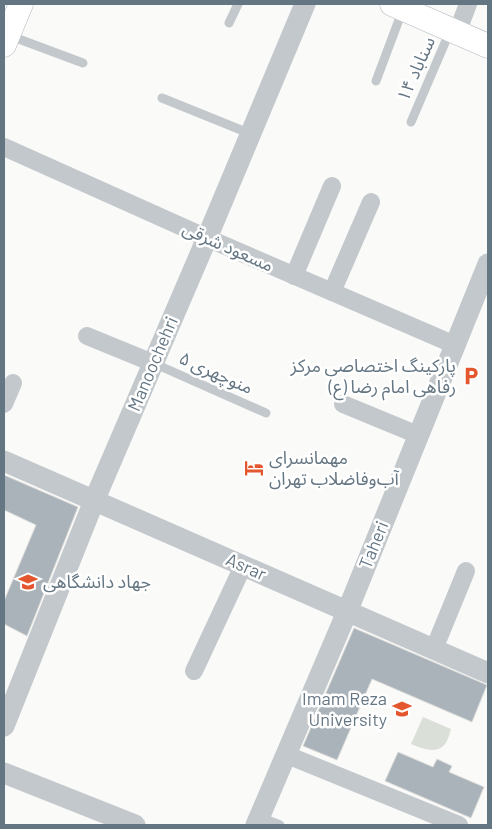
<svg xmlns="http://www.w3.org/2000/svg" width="492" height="829" viewBox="0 0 492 829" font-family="Barlow,'Noto Sans Arabic',sans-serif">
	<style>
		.green { fill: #dadfd7 }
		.building { fill: #aab3b9; stroke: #dcdcda }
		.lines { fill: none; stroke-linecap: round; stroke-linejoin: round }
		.secondary-casing { stroke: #b3babf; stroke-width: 25 }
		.service { stroke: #c3c8cc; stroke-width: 9 }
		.minor { stroke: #c3c8cc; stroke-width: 18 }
		.tertiary { stroke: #c3c8cc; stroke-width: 21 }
		.secondary { stroke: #fff; stroke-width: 24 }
		.labels { text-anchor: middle; stroke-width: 5; stroke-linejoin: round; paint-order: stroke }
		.street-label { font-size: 18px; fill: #657683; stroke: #fff }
		.poi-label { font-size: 18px; fill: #657683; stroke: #fff; text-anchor: end }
	</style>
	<rect width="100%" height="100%" fill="#fafaf8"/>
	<path class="green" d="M 423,717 L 451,729 C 450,733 448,740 445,744 C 437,755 421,748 411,744 Z"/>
	<g class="building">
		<path d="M 4,475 L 78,507 L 27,636 L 4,624 L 4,601 L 36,525 L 4,510 Z"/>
		<path d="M 354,628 L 487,685 L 472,722 L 372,679 L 337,760 L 303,746 Z"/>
		<path d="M 398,752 L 433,767 L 437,759 L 452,766 L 449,772 L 484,787 L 471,818 L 385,781 Z"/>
	</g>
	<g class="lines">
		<g class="secondary-casing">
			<g id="secondary">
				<path d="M 392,4 L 488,46"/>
				<path d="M 4,45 L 21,4"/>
			</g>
		</g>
		<g class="service">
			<path d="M 229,23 L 238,4"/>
			<path d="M 8,35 L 83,63"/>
			<path d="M 376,81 L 403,9"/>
			<path d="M 162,98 L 251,134"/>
			<path d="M 411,122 L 450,31"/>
			<path d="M 153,363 L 266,413"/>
			<path d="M 260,817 L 280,825"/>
		</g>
		<g class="minor">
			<path d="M 457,33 L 468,4"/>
			<path d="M 4,147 L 207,238 L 455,345"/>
			<path d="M 294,276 L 332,186"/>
			<path d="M 332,292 L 371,202"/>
			<path d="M 87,336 L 153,363"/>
			<path d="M 4,404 L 13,383"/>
			<path d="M 343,404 L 418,435"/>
			<path d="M 434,649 L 466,571"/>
			<path d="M 194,671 L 243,566"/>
			<path d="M 287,755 L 459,825"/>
		</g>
		<g class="tertiary">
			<path d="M 4,461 L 488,673"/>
			<path d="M 4,726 L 94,501 L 207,238 L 305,4"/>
			<path d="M 4,773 L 135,825"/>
			<path d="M 256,825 L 347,612 L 488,264"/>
		</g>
		<use href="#secondary" class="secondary"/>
	</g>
	<defs>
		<g id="parking-bare" transform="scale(1.5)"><path d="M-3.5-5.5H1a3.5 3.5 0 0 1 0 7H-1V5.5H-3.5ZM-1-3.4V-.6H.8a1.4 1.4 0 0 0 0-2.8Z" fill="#e4572e" stroke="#fff" stroke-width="2.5" paint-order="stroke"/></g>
		<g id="hotel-bare" transform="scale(1.5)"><path d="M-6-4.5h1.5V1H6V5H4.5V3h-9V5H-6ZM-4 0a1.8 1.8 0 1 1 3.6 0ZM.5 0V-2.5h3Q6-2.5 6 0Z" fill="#e4572e" stroke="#fff" stroke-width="2.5" paint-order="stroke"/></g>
		<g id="university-bare" transform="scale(1.5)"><path d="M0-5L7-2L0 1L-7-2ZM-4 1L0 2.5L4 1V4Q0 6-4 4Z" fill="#e4572e" stroke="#fff" stroke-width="2.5" paint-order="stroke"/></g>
	</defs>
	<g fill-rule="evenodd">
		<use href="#parking-bare" x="471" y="376"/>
		<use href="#hotel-bare" x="254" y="468"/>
		<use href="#university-bare" x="28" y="582"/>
		<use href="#university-bare" x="402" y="709"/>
	</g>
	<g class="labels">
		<g class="street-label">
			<text transform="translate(416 69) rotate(-66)" y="6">سناباد ۱۴</text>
			<text transform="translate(228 247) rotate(24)" y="6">مسعود شرقی</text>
			<text transform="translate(153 364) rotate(-67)" y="6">Manoochehri</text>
			<text transform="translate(216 373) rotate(24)" y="6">منوچهری ۵</text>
			<text transform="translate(374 545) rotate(-68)" y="6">Taheri</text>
			<text transform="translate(246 567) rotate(24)" y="6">Asrar</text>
		</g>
		<g class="poi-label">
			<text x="456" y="372">پارکینگ اختصاصی مرکز<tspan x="456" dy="21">رفاهی امام رضا (ع)</tspan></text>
			<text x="269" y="464" text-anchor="start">مهمانسرای<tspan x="269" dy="21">آب‌و‌فاضلاب تهران</tspan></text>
			<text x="43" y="588" text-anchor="start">جهاد دانشگاهی</text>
			<text x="387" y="705">Imam Reza<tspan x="387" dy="21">University</tspan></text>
		</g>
	</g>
	<rect width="492" height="829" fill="none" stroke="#657683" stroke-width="10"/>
</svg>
